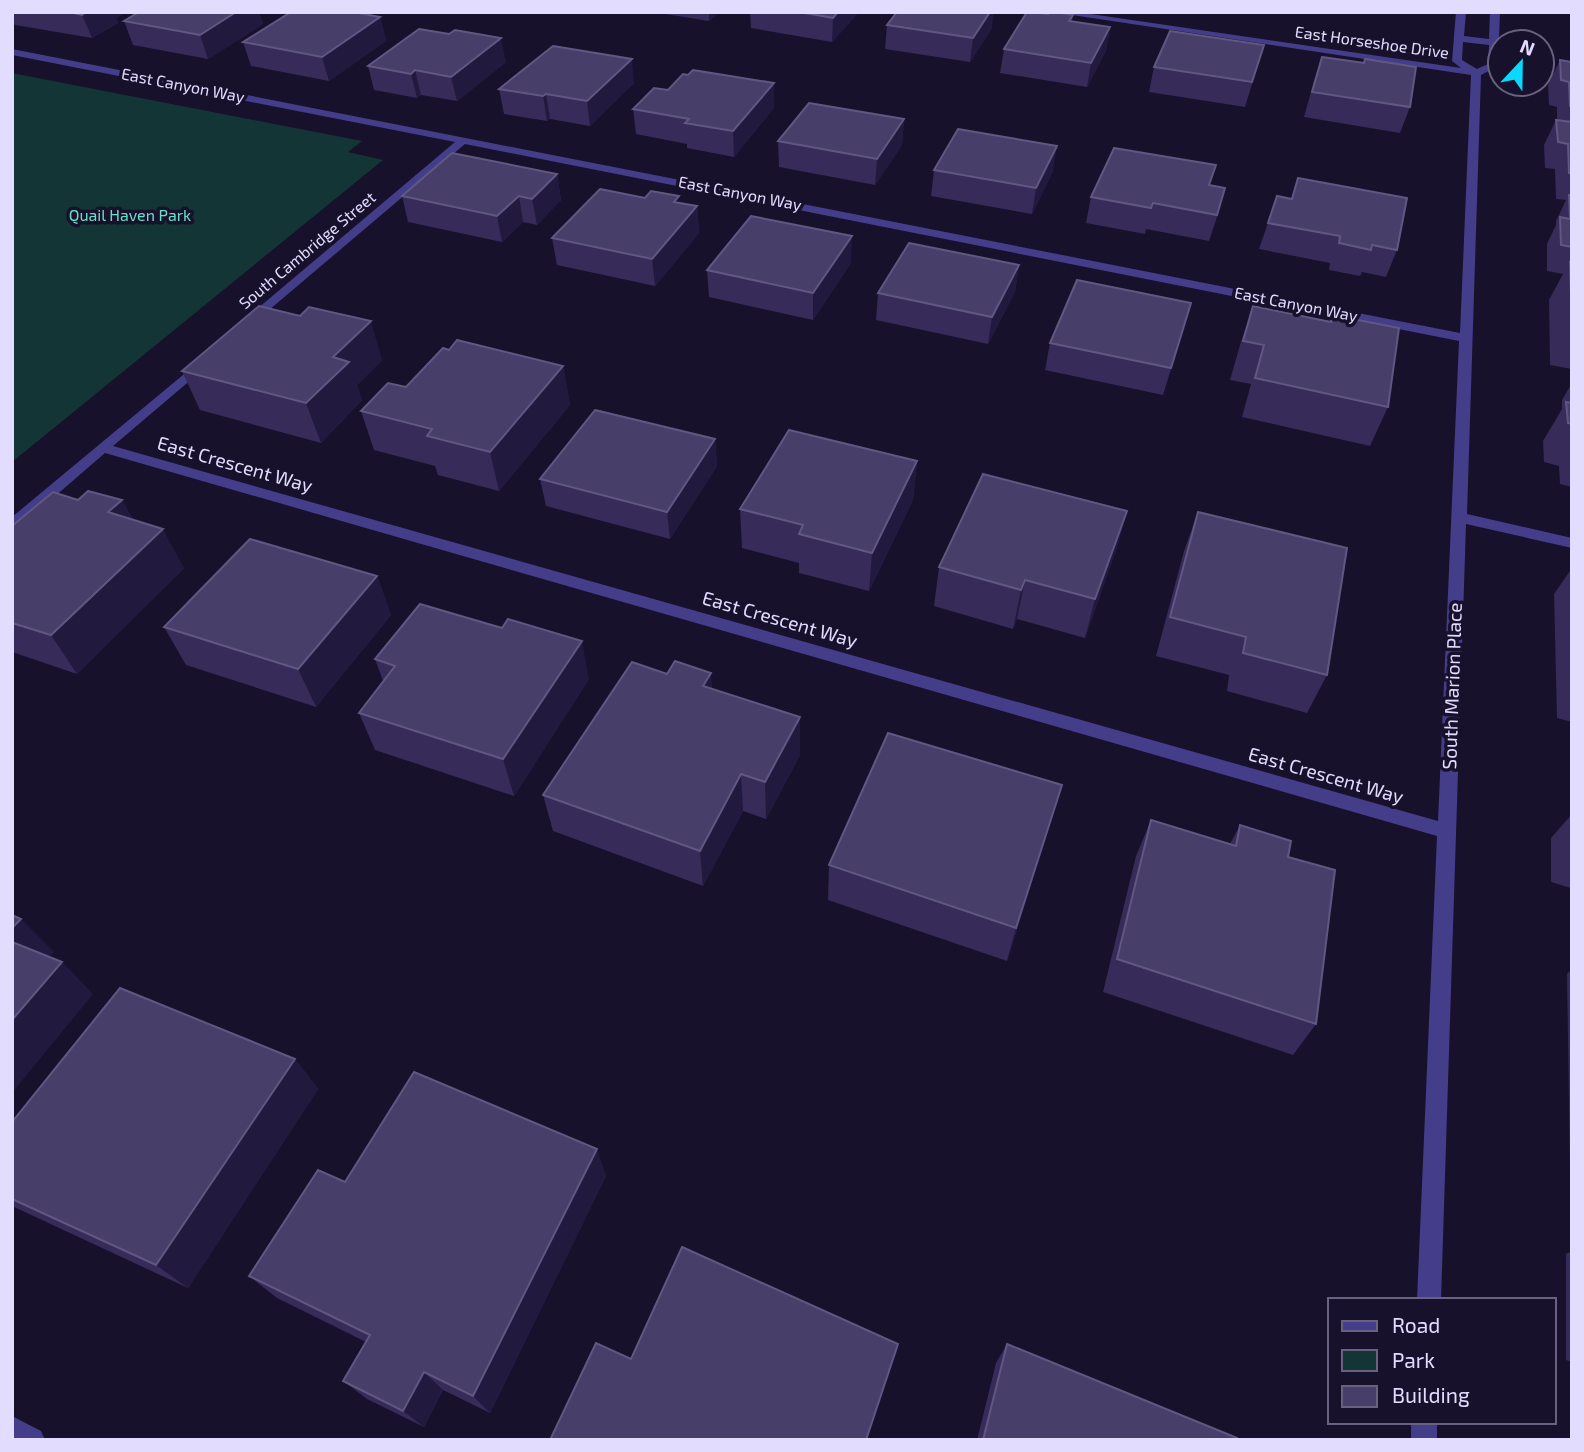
<svg xmlns="http://www.w3.org/2000/svg" width="1584" height="1452" viewBox="0 0 1584 1452" font-family="'Exo 2',sans-serif">
	<style>
		.green { fill: #143535 }
		.lines { fill: none; stroke-linecap: round; stroke-linejoin: round }
		.street { fill: #443d8a; fill-rule: evenodd }
		.wall { fill: #362b59 }
		.shaded-wall { fill: #22193f }
		.building { fill: #483e6a; stroke: #605782; stroke-width: 2 }
		.labels { text-anchor: middle; stroke-width: 7; stroke-linejoin: round; paint-order: stroke }
		.far-street-label { font-size: 16px; fill: #e2dcff; stroke: #17112b }
		.far-park-label { font-size: 16px; fill: #66e0c8; stroke: #17112b }
		.street-label { font-size: 19px; fill: #e2dcff; stroke: #17112b }
	</style>
	<rect width="100%" height="100%" fill="#17112b"/>
	<path class="green" d="M 12,73 L 362,141 L 348,152 L 383,160 L 12,462 Z"/>
	<g class="lines">
		<g class="street">
			<path d="M 1052,12 L 1077,12 L 1461,68 L 1452,61 L 1456,12 L 1466,12 L 1464,36 L 1489,39 L 1490,12 L 1500,12 L 1498,66 L 1481,75 L 1467,514 L 1572,538 L 1572,548 L 1466,524 L 1441,1300 L 1417,1300 L 1437,836 L 105,453 L 17,529 L 12,530 L 12,517 L 201,360 L 208,364 L 206,367 L 113,446 L 1438,821 L 1459,341 L 465,144 L 249,327 L 244,326 L 244,320 L 455,142 L 12,55 L 12,49 L 1460,333 L 1471,75 ZM 1463,42 L 1489,45 L 1488,64 L 1477,69 L 1462,60 Z"/>
			<path d="M 12,1416 L 41,1431 L 45,1440 L 12,1440 Z"/>
			<rect x="1411" y="1422" width="26" height="18"/>
		</g>
	</g>
	<g class="wall">
		<path d="M 12,12 L 126,12 L 116,18 L 118,23 L 92,38 L 15,25 L 12,19 Z"/>
		<path d="M 139,12 L 259,12 L 263,24 L 208,59 L 133,45 L 124,21 Z"/>
		<path d="M 653,12 L 719,12 L 709,21 Z"/>
		<path d="M 750,12 L 859,12 L 832,42 L 751,28 Z"/>
		<path d="M 1048,14 L 1073,15 L 1072,21 L 1110,27 L 1106,51 L 1087,87 L 1000,73 L 1004,49 Z"/>
		<path d="M 380,17 L 386,41 L 329,81 L 251,66 L 243,42 Z"/>
		<path d="M 887,25 L 992,28 L 970,62 L 885,49 Z"/>
		<path d="M 1264,45 L 1245,107 L 1149,92 L 1154,67 Z"/>
		<path d="M 1322,57 L 1410,107 L 1400,133 L 1304,117 L 1314,81 Z"/>
		<path d="M 1560,60 L 1572,62 L 1572,369 L 1550,365 L 1549,300 L 1563,274 L 1547,271 L 1547,244 L 1556,225 L 1556,221 L 1566,200 L 1556,199 L 1555,169 L 1545,168 L 1544,145 L 1556,120 L 1557,120 L 1557,107 L 1549,105 L 1548,85 Z"/>
		<path d="M 506,62 L 457,101 L 421,95 L 417,98 L 374,90 L 368,66 Z"/>
		<path d="M 634,83 L 590,126 L 550,119 L 547,121 L 504,114 L 499,89 Z"/>
		<path d="M 774,83 L 774,108 L 734,157 L 687,148 L 687,144 L 636,134 L 633,109 L 668,90 Z"/>
		<path d="M 904,119 L 902,145 L 875,185 L 779,167 L 778,141 Z"/>
		<path d="M 934,170 L 1053,171 L 1032,214 L 931,196 Z"/>
		<path d="M 557,174 L 561,200 L 537,225 L 523,222 L 502,242 L 408,222 L 402,196 Z"/>
		<path d="M 1298,178 L 1397,250 L 1386,277 L 1362,272 L 1360,276 L 1329,270 L 1330,263 L 1259,249 L 1277,196 L 1291,199 Z"/>
		<path d="M 1210,185 L 1218,214 L 1209,241 L 1146,229 L 1145,234 L 1086,223 L 1091,197 Z"/>
		<path d="M 645,198 L 679,203 L 697,206 L 699,233 L 655,286 L 557,265 L 552,238 Z"/>
		<path d="M 851,263 L 813,320 L 709,297 L 707,270 Z"/>
		<path d="M 1019,265 L 1015,292 L 988,344 L 876,320 L 878,293 Z"/>
		<path d="M 1253,306 L 1330,322 L 1332,315 L 1388,407 L 1370,446 L 1242,417 L 1251,384 L 1230,380 L 1240,345 Z"/>
		<path d="M 1183,330 L 1163,395 L 1045,370 L 1050,343 Z"/>
		<path d="M 449,350 L 563,366 L 570,405 L 499,491 L 438,475 L 435,466 L 374,450 L 361,411 L 406,387 Z"/>
		<path d="M 382,360 L 357,385 L 362,400 L 321,443 L 200,410 L 182,371 Z"/>
		<path d="M 1572,383 L 1572,487 L 1560,484 L 1559,466 L 1544,462 L 1543,441 L 1562,409 L 1562,400 Z"/>
		<path d="M 715,439 L 717,466 L 670,539 L 546,506 L 540,479 Z"/>
		<path d="M 917,461 L 913,500 L 869,591 L 799,573 L 799,563 L 742,548 L 740,509 Z"/>
		<path d="M 78,500 L 122,500 L 133,520 L 184,568 L 77,674 L 12,652 L 12,526 Z"/>
		<path d="M 1127,511 L 1116,550 L 1085,638 L 1017,619 L 1013,629 L 934,606 L 939,567 Z"/>
		<path d="M 1198,512 L 1327,675 L 1307,713 L 1227,691 L 1229,675 L 1156,656 L 1184,551 Z"/>
		<path d="M 1572,568 L 1572,722 L 1557,718 L 1554,594 Z"/>
		<path d="M 377,576 L 391,615 L 316,707 L 186,665 L 164,627 Z"/>
		<path d="M 375,659 L 589,679 L 514,796 L 375,750 L 359,713 L 383,681 Z"/>
		<path d="M 713,690 L 800,755 L 766,819 L 743,811 L 703,886 L 553,831 L 543,795 Z"/>
		<path d="M 1572,814 L 1572,920 L 1571,888 L 1551,882 L 1551,838 Z"/>
		<path d="M 1151,820 L 1230,844 L 1240,825 L 1288,857 L 1316,1024 L 1293,1055 L 1103,992 L 1136,856 Z"/>
		<path d="M 1051,821 L 1007,961 L 828,900 L 829,865 Z"/>
		<path d="M 1572,969 L 1572,1172 L 1570,1171 L 1567,974 Z"/>
		<path d="M 295,1059 L 318,1089 L 188,1288 L 12,1206 L 12,1122 Z"/>
		<path d="M 606,1176 L 490,1413 L 443,1390 L 424,1427 L 367,1399 L 343,1381 L 366,1342 L 277,1298 L 249,1276 L 345,1182 Z"/>
		<path d="M 1572,1251 L 1572,1362 L 1566,1360 L 1566,1254 Z"/>
		<path d="M 1007,1344 L 1237,1440 L 977,1440 L 996,1363 Z"/>
	</g>
	<g class="shaded-wall">
		<path d="M 86,12 L 126,12 L 116,18 L 118,23 L 92,38 L 82,15 Z"/>
		<path d="M 236,12 L 259,12 L 263,24 L 208,59 L 200,35 Z"/>
		<path d="M 709,12 L 719,12 L 709,21 Z"/>
		<path d="M 838,12 L 859,12 L 832,42 L 833,18 Z"/>
		<path d="M 990,12 L 994,12 L 992,28 L 970,62 L 973,38 Z"/>
		<path d="M 380,17 L 386,41 L 329,81 L 322,57 Z"/>
		<path d="M 1110,27 L 1106,51 L 1087,87 L 1091,63 Z"/>
		<path d="M 501,38 L 506,62 L 457,101 L 451,77 Z"/>
		<path d="M 632,59 L 634,83 L 590,126 L 587,101 Z"/>
		<path d="M 415,70 L 421,95 L 417,98 L 411,74 Z"/>
		<path d="M 774,83 L 774,108 L 734,157 L 733,131 Z"/>
		<path d="M 546,94 L 550,119 L 547,121 L 543,96 Z"/>
		<path d="M 904,119 L 902,145 L 875,185 L 877,159 Z"/>
		<path d="M 1057,146 L 1053,171 L 1032,214 L 1036,188 Z"/>
		<path d="M 557,174 L 561,200 L 537,225 L 532,199 Z"/>
		<path d="M 519,196 L 523,222 L 502,242 L 497,216 Z"/>
		<path d="M 697,206 L 699,233 L 655,286 L 652,259 Z"/>
		<path d="M 852,236 L 851,263 L 813,320 L 813,293 Z"/>
		<path d="M 1019,265 L 1015,292 L 988,344 L 992,317 Z"/>
		<path d="M 371,321 L 382,360 L 357,385 L 362,400 L 321,443 L 306,403 L 333,357 Z"/>
		<path d="M 563,366 L 570,405 L 499,491 L 490,452 Z"/>
		<path d="M 715,439 L 717,466 L 670,539 L 667,512 Z"/>
		<path d="M 917,461 L 913,500 L 869,591 L 872,553 Z"/>
		<path d="M 122,500 L 144,539 L 108,512 Z"/>
		<path d="M 1127,511 L 1116,550 L 1085,638 L 1095,599 Z"/>
		<path d="M 163,529 L 184,568 L 77,674 L 51,635 Z"/>
		<path d="M 377,576 L 391,615 L 316,707 L 298,669 Z"/>
		<path d="M 1025,580 L 1017,619 L 1013,629 L 1021,590 Z"/>
		<path d="M 582,641 L 589,679 L 514,796 L 503,759 Z"/>
		<path d="M 711,673 L 714,710 L 703,686 Z"/>
		<path d="M 800,717 L 800,755 L 766,819 L 765,782 Z"/>
		<path d="M 741,774 L 743,811 L 703,886 L 700,851 Z"/>
		<path d="M 1062,785 L 1051,821 L 1007,961 L 1016,928 Z"/>
		<path d="M 21,919 L 54,952 L 37,971 L 12,947 L 12,928 Z"/>
		<path d="M 62,962 L 93,994 L 12,1093 L 12,1020 Z"/>
		<path d="M 295,1059 L 318,1089 L 188,1288 L 156,1265 Z"/>
		<path d="M 597,1149 L 606,1176 L 490,1413 L 473,1396 Z"/>
		<path d="M 898,1344 L 867,1440 L 866,1440 Z"/>
		<path d="M 424,1372 L 443,1390 L 424,1427 L 403,1411 Z"/>
	</g>
	<g class="building">
		<path d="M 69,12 L 86,12 L 82,15 Z"/>
		<path d="M 139,12 L 236,12 L 200,35 L 124,21 Z"/>
		<path d="M 291,12 L 354,12 L 380,17 L 322,57 L 243,42 Z"/>
		<path d="M 799,12 L 838,12 L 833,18 Z"/>
		<path d="M 897,12 L 990,12 L 973,38 L 887,25 Z"/>
		<path d="M 1027,12 L 1048,14 L 1049,12 L 1056,12 L 1073,15 L 1069,21 L 1110,27 L 1091,63 L 1004,49 Z"/>
		<path d="M 419,29 L 449,34 L 455,30 L 501,38 L 451,77 L 415,70 L 411,74 L 368,66 Z"/>
		<path d="M 1170,31 L 1264,45 L 1252,82 L 1154,67 Z"/>
		<path d="M 553,46 L 632,59 L 587,101 L 546,94 L 543,96 L 499,89 Z"/>
		<path d="M 1322,57 L 1364,63 L 1365,59 L 1416,67 L 1410,107 L 1312,92 Z"/>
		<path d="M 1560,60 L 1572,62 L 1572,106 L 1570,106 L 1569,82 L 1561,80 Z"/>
		<path d="M 693,70 L 774,83 L 733,131 L 685,123 L 689,119 L 633,109 L 654,88 L 668,90 L 683,74 L 688,75 Z"/>
		<path d="M 809,103 L 904,119 L 877,159 L 778,141 Z"/>
		<path d="M 1556,120 L 1572,122 L 1572,173 L 1569,173 L 1568,144 L 1558,142 Z"/>
		<path d="M 958,129 L 1057,146 L 1036,188 L 934,170 Z"/>
		<path d="M 1114,148 L 1216,165 L 1209,185 L 1225,188 L 1217,215 L 1153,203 L 1151,208 L 1091,197 Z"/>
		<path d="M 452,153 L 557,174 L 532,199 L 519,196 L 497,216 L 402,196 Z"/>
		<path d="M 1298,178 L 1407,198 L 1397,250 L 1372,245 L 1371,250 L 1339,243 L 1340,236 L 1268,223 L 1277,196 L 1292,199 Z"/>
		<path d="M 600,189 L 645,198 L 651,191 L 679,196 L 674,202 L 697,206 L 652,259 L 552,238 Z"/>
		<path d="M 1569,195 L 1572,195 L 1572,247 L 1561,245 L 1560,217 L 1570,219 Z"/>
		<path d="M 751,216 L 852,236 L 813,293 L 707,270 Z"/>
		<path d="M 909,243 L 1019,265 L 992,317 L 878,293 Z"/>
		<path d="M 1570,262 L 1572,263 L 1572,326 Z"/>
		<path d="M 1077,280 L 1191,303 L 1171,368 L 1050,343 Z"/>
		<path d="M 259,306 L 300,316 L 309,307 L 371,321 L 333,357 L 349,362 L 306,403 L 182,371 Z"/>
		<path d="M 1253,306 L 1331,322 L 1332,315 L 1399,328 L 1388,407 L 1255,378 L 1264,345 L 1243,341 Z"/>
		<path d="M 457,340 L 563,366 L 490,452 L 427,436 L 432,429 L 361,411 L 388,383 L 406,387 L 443,348 L 449,350 Z"/>
		<path d="M 1566,402 L 1572,403 L 1572,424 L 1568,423 Z"/>
		<path d="M 595,410 L 715,439 L 667,512 L 540,479 Z"/>
		<path d="M 789,430 L 917,461 L 872,553 L 799,534 L 803,525 L 740,509 Z"/>
		<path d="M 983,474 L 1127,511 L 1095,599 L 1025,580 L 1021,590 L 939,567 Z"/>
		<path d="M 88,491 L 122,500 L 108,512 L 163,529 L 51,635 L 12,623 L 12,526 L 53,492 L 78,500 Z"/>
		<path d="M 1198,512 L 1347,548 L 1327,675 L 1243,653 L 1246,637 L 1170,617 Z"/>
		<path d="M 250,539 L 377,576 L 298,669 L 164,627 Z"/>
		<path d="M 420,604 L 502,628 L 508,619 L 582,641 L 503,759 L 359,713 L 395,666 L 375,659 Z"/>
		<path d="M 675,661 L 711,673 L 703,686 L 800,717 L 765,782 L 741,774 L 700,851 L 543,795 L 632,662 L 667,674 Z"/>
		<path d="M 888,733 L 1062,785 L 1016,928 L 829,865 Z"/>
		<path d="M 1151,820 L 1236,846 L 1240,825 L 1291,841 L 1288,857 L 1335,870 L 1316,1024 L 1117,959 Z"/>
		<path d="M 12,915 L 21,919 L 12,928 Z"/>
		<path d="M 12,942 L 62,962 L 12,1020 Z"/>
		<path d="M 120,988 L 295,1059 L 156,1265 L 12,1199 L 12,1122 Z"/>
		<path d="M 414,1072 L 597,1149 L 473,1396 L 424,1372 L 403,1411 L 343,1381 L 370,1335 L 249,1276 L 318,1170 L 345,1182 Z"/>
		<path d="M 682,1247 L 898,1344 L 866,1440 L 550,1440 L 596,1343 L 631,1359 Z"/>
		<path d="M 1007,1344 L 1237,1438 L 1237,1440 L 983,1440 Z"/>
	</g>
	<g class="labels">
		<g class="far-street-label">
			<text transform="translate(1372 42) rotate(8)" y="6">East Horseshoe Drive</text>
			<text transform="translate(183 85) rotate(11)" y="6">East Canyon Way</text>
			<text transform="translate(740 193) rotate(11)" y="6">East Canyon Way</text>
			<text transform="translate(307 250) rotate(-40)" y="6">South Cambridge Street</text>
			<text transform="translate(1296 304) rotate(11)" y="6">East Canyon Way</text>
		</g>
		<g class="far-park-label">
			<text x="130" y="221">Quail Haven Park</text>
		</g>
		<g class="street-label">
			<text transform="translate(235 464) rotate(16)" y="7">East Crescent Way</text>
			<text transform="translate(780 619) rotate(16)" y="7">East Crescent Way</text>
			<text transform="translate(1452 686) rotate(-88)" y="7">South Marion Place</text>
			<text transform="translate(1326 775) rotate(16)" y="7">East Crescent Way</text>
		</g>
	</g>
	<rect width="1584" height="1452" fill="none" stroke="#e2dcff" stroke-width="28"/>
	<rect x="1328" y="1298" width="228" height="126" fill="#17112b" stroke="#686280" stroke-width="2"/>
	<rect x="1342" y="1321" width="35" height="10" fill="#443d8a" stroke="#686280" stroke-width="2"/>
	<text x="1392" y="1333" font-size="21" fill="#e2dcff">Road</text>
	<rect x="1342" y="1350" width="35" height="21" fill="#143535" stroke="#686280" stroke-width="2"/>
	<text x="1392" y="1368" font-size="21" fill="#e2dcff">Park</text>
	<rect x="1342" y="1386" width="35" height="21" fill="#483e6a" stroke="#686280" stroke-width="2"/>
	<text x="1392" y="1403" font-size="21" fill="#e2dcff">Building</text>
	<g transform="translate(1521 63) rotate(22)"><circle r="33" fill="#17112b" stroke="#686280" stroke-width="2"/>
	<path d="M0-5L12 26L0 18L-12 26Z" fill="#0ad8fd"/>
	<text y="-10" font-size="19" font-weight="bold" text-anchor="middle" fill="#e2dcff">N</text>
	</g>
</svg>
